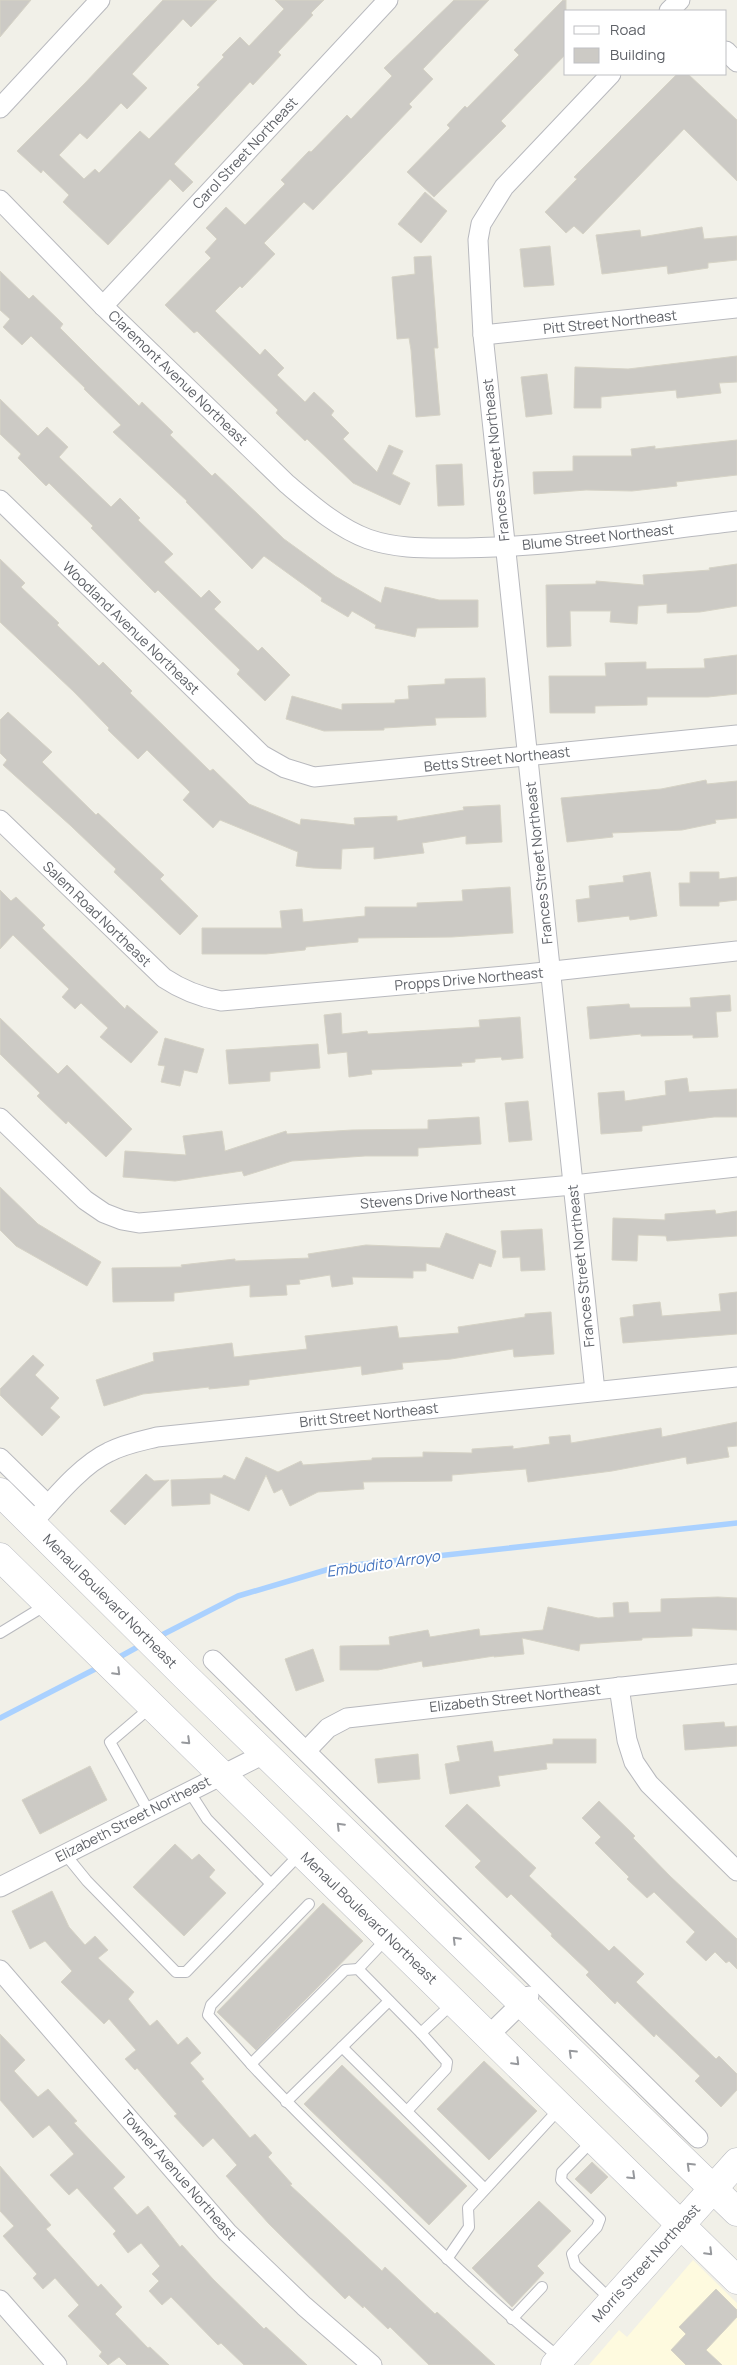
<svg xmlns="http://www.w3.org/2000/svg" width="737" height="2365" viewBox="0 0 737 2365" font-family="Manrope,sans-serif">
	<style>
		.commercial { fill: #fefadf }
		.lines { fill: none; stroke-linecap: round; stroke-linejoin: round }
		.stream { stroke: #aad1ff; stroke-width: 5.5 }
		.building { fill: #cccac5; stroke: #d6d3c6 }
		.lane-casing { stroke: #b8b9be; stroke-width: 12 }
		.street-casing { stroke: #b8b9be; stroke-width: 21 }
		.secondary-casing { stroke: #b9bbc1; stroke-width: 29 }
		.lane { stroke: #fff; stroke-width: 10 }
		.street { stroke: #fff; stroke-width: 19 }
		.secondary { stroke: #fff; stroke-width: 28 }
		.oneway { stroke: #97999d }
		.labels { text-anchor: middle; stroke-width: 4; stroke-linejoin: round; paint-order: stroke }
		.street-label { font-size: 14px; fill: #5f6268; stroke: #fff }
		.water-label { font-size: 15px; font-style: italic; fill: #4574be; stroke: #fff }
	</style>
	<rect width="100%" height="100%" fill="#f1f0e8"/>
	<path class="commercial" d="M 693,2260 L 737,2303 L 737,2365 L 589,2365 L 619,2330 L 627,2337 Z"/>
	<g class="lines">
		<g class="stream">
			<path d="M 156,1638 L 238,1596 L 336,1567 L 737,1523"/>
			<path d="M 114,1660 L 143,1644"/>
			<path d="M 0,1718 L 101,1666"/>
		</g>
	</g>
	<g class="building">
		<path d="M 0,0 L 31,0 L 0,37 Z"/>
		<path d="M 163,0 L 217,0 L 191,27 L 183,19 L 132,74 L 147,88 L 127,109 L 121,103 L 87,139 L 80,133 L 59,155 L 84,179 L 95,169 L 99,173 L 140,131 L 149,139 L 200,87 L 197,85 L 224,57 L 222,55 L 240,37 L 249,46 L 284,9 L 275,0 L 324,0 L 311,13 L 313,15 L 278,52 L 281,55 L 253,85 L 250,82 L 174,164 L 193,182 L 183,192 L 170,179 L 108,245 L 63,202 L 69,195 L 43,170 L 41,173 L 17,151 L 85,83 Z"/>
		<path d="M 454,0 L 489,0 L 423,69 L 433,79 L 409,104 L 412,107 L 313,210 L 304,202 L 264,243 L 275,254 L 242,288 L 240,286 L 215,311 L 260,355 L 265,349 L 284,368 L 277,375 L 305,402 L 314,392 L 334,411 L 331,415 L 349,433 L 343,439 L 377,472 L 389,445 L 403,451 L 392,474 L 410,483 L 400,505 L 353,483 L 307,439 L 305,441 L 276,413 L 278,410 L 197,331 L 194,333 L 165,305 L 211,258 L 205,252 L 217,239 L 206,228 L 226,207 L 245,225 L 285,184 L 281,180 L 309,151 L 311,152 L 347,115 L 351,119 L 392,76 L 384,68 Z"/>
		<path d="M 563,0 L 566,0 L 566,54 L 501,121 L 506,126 L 434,197 L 407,172 L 450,128 L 447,125 L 465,106 L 467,108 L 519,55 L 514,50 Z"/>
		<path d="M 677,74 L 688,74 L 737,120 L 737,181 L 684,129 L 583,234 L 574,226 L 566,233 L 545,212 L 577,179 L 574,177 Z"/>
		<path d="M 425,192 L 447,211 L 421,243 L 398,224 Z"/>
		<path d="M 702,227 L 704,239 L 737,236 L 737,260 L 708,263 L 708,268 L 668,274 L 667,266 L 602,274 L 596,235 L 640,230 L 641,237 Z"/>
		<path d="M 550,246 L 554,285 L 524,287 L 520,249 Z"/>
		<path d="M 431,256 L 438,348 L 434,348 L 440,415 L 416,417 L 411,350 L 409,338 L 397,339 L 392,277 L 415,274 L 414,257 Z"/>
		<path d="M 0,271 L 29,299 L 33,295 L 63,324 L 60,328 L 96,364 L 139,406 L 142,402 L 173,432 L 170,435 L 212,476 L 215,473 L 284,539 L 335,576 L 381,603 L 385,587 L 439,600 L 478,600 L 478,627 L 417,628 L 415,637 L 375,628 L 376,625 L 352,611 L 348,617 L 321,601 L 322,598 L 264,556 L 252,569 L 186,502 L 187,501 L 113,432 L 121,425 L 84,389 L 85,388 L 31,336 L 22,345 L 3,327 L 10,319 L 0,310 Z"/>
		<path d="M 737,356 L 737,382 L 719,383 L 721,393 L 677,398 L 676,390 L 601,397 L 601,408 L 574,408 L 575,367 L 628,369 Z"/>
		<path d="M 547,374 L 552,414 L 526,417 L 521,377 Z"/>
		<path d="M 0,399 L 38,436 L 47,427 L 68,447 L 59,457 L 111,507 L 120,498 L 140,518 L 138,520 L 173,554 L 164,562 L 201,598 L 209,590 L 221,602 L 214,609 L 258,651 L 262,647 L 290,675 L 265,701 L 237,674 L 240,670 L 202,633 L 158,590 L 155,593 L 91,528 L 93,526 L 49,483 L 46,486 L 18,458 L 21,454 L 0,434 Z"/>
		<path d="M 737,440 L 737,475 L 676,482 L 677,486 L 632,491 L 586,490 L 534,494 L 533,472 L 573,471 L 573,456 L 632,456 L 631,449 L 655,446 L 655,449 Z"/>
		<path d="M 462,464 L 464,505 L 438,506 L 436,465 Z"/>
		<path d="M 0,559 L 25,583 L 21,587 L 59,623 L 57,625 L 99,666 L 103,662 L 132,691 L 130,693 L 210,771 L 213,769 L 249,804 L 300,825 L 301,819 L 355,825 L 354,818 L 397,816 L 397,821 L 464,810 L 463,807 L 500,805 L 502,842 L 466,844 L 466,836 L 422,843 L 424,853 L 374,859 L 374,847 L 342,849 L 341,869 L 313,868 L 296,866 L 298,852 L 220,820 L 213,828 L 183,800 L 190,792 L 147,750 L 138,759 L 108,730 L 109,728 L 74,692 L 0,622 Z"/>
		<path d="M 737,564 L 737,606 L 700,612 L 667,613 L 667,604 L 638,606 L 637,624 L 610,622 L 611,611 L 570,611 L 571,646 L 547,647 L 546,585 L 596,584 L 596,581 L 644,585 L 643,575 L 710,570 L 709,568 Z"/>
		<path d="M 737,655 L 737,694 L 708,697 L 647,697 L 647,705 L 595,706 L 595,713 L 550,713 L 549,676 L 606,676 L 605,663 L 646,662 L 646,669 L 705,668 L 704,659 Z"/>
		<path d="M 485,678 L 486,717 L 435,718 L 436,725 L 384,728 L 384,730 L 324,731 L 286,719 L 292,696 L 342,710 L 342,704 L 395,703 L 395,700 L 409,699 L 408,686 L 445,684 L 445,679 Z"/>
		<path d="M 8,712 L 52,752 L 42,762 L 96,815 L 98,813 L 164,875 L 160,879 L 198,916 L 180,935 L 114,872 L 116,869 L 71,826 L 3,765 L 7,760 L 0,753 L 0,720 Z"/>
		<path d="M 706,780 L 707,784 L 737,781 L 737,818 L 715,820 L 716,823 L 682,830 L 612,833 L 613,837 L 567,842 L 561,798 L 661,789 Z"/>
		<path d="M 650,872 L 657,916 L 630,920 L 629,916 L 578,922 L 576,900 L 590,898 L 589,886 L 624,882 L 623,876 Z"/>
		<path d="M 690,872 L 719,872 L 719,879 L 737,877 L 737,900 L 719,902 L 719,906 L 680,906 L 679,883 L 690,883 Z"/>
		<path d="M 510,887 L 513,933 L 452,937 L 358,938 L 358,942 L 306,947 L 305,950 L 266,954 L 202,954 L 202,928 L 282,928 L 280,911 L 302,909 L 303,922 L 365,916 L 365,907 L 417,907 L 417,903 L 463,901 L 462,890 Z"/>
		<path d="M 0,890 L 11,901 L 16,897 L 45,925 L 42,928 L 125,1009 L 127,1005 L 158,1032 L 131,1063 L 100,1037 L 108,1028 L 81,1003 L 75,1009 L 62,997 L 69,989 L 13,935 L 0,949 Z"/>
		<path d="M 730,995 L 731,1011 L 716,1012 L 718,1037 L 693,1038 L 693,1035 L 641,1036 L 641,1034 L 590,1039 L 587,1007 L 629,1004 L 630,1008 L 691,1007 L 690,998 Z"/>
		<path d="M 341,1013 L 342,1034 L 367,1031 L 368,1034 L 480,1027 L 479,1020 L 520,1017 L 523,1058 L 502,1060 L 501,1057 L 475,1059 L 475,1062 L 461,1063 L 462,1066 L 371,1070 L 372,1074 L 349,1077 L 347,1052 L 328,1054 L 324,1015 Z"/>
		<path d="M 0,1018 L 58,1074 L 67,1065 L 132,1129 L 106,1157 L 68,1121 L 66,1124 L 37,1096 L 40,1093 L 0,1054 Z"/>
		<path d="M 165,1038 L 204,1049 L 197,1073 L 184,1070 L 180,1086 L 161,1082 L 165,1066 L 158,1065 Z"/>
		<path d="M 318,1044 L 320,1068 L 270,1072 L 270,1081 L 229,1084 L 226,1050 Z"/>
		<path d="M 687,1078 L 689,1092 L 737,1089 L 737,1117 L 714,1117 L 642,1126 L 642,1131 L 601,1134 L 598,1093 L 624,1091 L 625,1101 L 666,1095 L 665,1081 Z"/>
		<path d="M 528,1101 L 532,1140 L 509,1142 L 505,1103 Z"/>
		<path d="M 479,1117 L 481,1144 L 418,1148 L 418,1156 L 365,1156 L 292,1161 L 244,1176 L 242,1171 L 175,1181 L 123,1177 L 125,1151 L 186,1155 L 183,1136 L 222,1131 L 225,1151 L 286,1131 L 287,1134 L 352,1130 L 428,1129 L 428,1120 Z"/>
		<path d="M 0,1187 L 38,1224 L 101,1262 L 87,1286 L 16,1246 L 0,1230 Z"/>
		<path d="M 715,1210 L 716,1214 L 737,1211 L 737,1236 L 667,1241 L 666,1236 L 638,1235 L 637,1261 L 612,1260 L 613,1218 L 665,1220 L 665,1214 Z"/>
		<path d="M 542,1229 L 545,1270 L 521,1271 L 520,1257 L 503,1258 L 501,1231 Z"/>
		<path d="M 446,1233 L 496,1251 L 491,1267 L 479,1263 L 473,1279 L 426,1263 L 426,1271 L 413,1271 L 413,1278 L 352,1277 L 353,1284 L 332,1287 L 330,1275 L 299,1280 L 300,1284 L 286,1285 L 287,1295 L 250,1297 L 250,1285 L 174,1293 L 174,1301 L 113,1302 L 112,1268 L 182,1267 L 181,1265 L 235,1259 L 235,1261 L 309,1258 L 308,1254 L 366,1245 L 440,1248 Z"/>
		<path d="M 737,1292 L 737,1334 L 623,1343 L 620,1318 L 634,1316 L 633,1305 L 660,1302 L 662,1316 L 721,1311 L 719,1294 Z"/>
		<path d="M 551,1312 L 554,1354 L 514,1357 L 513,1349 L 451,1359 L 402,1363 L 403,1369 L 362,1375 L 361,1366 L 249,1380 L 249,1385 L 209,1389 L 209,1387 L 143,1394 L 104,1406 L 96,1380 L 154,1361 L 153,1353 L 232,1343 L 234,1357 L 307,1349 L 305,1336 L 397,1326 L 399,1338 L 459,1333 L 458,1327 L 525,1317 L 525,1314 Z"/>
		<path d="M 33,1355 L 44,1365 L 35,1375 L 59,1398 L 50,1408 L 60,1417 L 42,1436 L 0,1395 L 0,1389 Z"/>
		<path d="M 737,1422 L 737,1446 L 727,1447 L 729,1457 L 687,1464 L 686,1457 L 612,1471 L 528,1482 L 526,1469 L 452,1475 L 452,1481 L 363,1482 L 364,1489 L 318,1492 L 290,1506 L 282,1489 L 274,1493 L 266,1475 L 249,1511 L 210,1493 L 210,1504 L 172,1506 L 171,1480 L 222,1478 L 224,1475 L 235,1480 L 246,1457 L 278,1472 L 301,1461 L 303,1465 L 372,1460 L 372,1458 L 423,1457 L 423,1452 L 472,1453 L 472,1449 L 513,1446 L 513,1449 L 550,1444 L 549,1437 L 570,1435 L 571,1443 L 661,1428 L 662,1437 Z"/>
		<path d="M 146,1474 L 154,1481 L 169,1480 L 125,1525 L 110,1511 Z"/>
		<path d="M 718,1597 L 737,1598 L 737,1630 L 692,1628 L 692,1636 L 642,1638 L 642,1640 L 580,1644 L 579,1651 L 522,1638 L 524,1654 L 494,1657 L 494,1656 L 423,1667 L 422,1661 L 378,1670 L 340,1670 L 340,1646 L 390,1645 L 389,1637 L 428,1630 L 430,1637 L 479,1629 L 480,1636 L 543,1630 L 548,1607 L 598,1618 L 614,1617 L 613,1603 L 628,1602 L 629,1613 L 661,1612 L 661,1599 Z"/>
		<path d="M 313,1649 L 324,1681 L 296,1691 L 285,1659 Z"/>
		<path d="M 724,1722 L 725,1727 L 737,1726 L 737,1746 L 685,1750 L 683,1725 Z"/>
		<path d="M 553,1739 L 596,1739 L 596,1763 L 546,1763 L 547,1769 L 498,1776 L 500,1786 L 450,1794 L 445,1764 L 460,1761 L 457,1746 L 492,1741 L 494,1752 L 553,1744 Z"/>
		<path d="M 418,1754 L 420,1779 L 378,1783 L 375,1759 Z"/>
		<path d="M 90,1766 L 107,1800 L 40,1834 L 22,1800 Z"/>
		<path d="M 599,1801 L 635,1836 L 633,1838 L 670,1876 L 737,1939 L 737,1969 L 729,1961 L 726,1963 L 715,1952 L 706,1961 L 686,1942 L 695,1932 L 654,1892 L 647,1898 L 627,1879 L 629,1877 L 595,1843 L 601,1837 L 582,1818 Z"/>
		<path d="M 467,1804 L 536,1868 L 529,1876 L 609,1951 L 614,1946 L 644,1974 L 636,1982 L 716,2059 L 719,2056 L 737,2074 L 737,2090 L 721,2107 L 695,2081 L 700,2076 L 656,2034 L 654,2037 L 617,2001 L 615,2004 L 586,1975 L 589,1972 L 551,1936 L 552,1934 L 511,1894 L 507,1898 L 475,1867 L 481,1861 L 445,1826 Z"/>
		<path d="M 175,1844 L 192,1860 L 199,1854 L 215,1870 L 209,1877 L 226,1893 L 184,1936 L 133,1887 Z"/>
		<path d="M 52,1891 L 69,1927 L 85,1945 L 95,1936 L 108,1950 L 98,1958 L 134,1992 L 128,1999 L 150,2026 L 157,2020 L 178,2045 L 187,2037 L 201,2053 L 190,2063 L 204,2079 L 201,2081 L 250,2138 L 255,2134 L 272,2153 L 268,2157 L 292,2184 L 290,2185 L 382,2271 L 385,2267 L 435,2314 L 437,2312 L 495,2365 L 429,2365 L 390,2327 L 388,2329 L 364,2306 L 363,2308 L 349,2295 L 345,2299 L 269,2224 L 226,2176 L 237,2165 L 213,2138 L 203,2147 L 174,2116 L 177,2114 L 137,2068 L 135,2070 L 125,2059 L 136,2050 L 109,2019 L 104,2024 L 61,1982 L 72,1971 L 45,1941 L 30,1949 L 12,1911 Z"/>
		<path d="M 323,1903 L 363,1941 L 256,2050 L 217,2012 Z"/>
		<path d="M 0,2034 L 25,2060 L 14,2071 L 38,2097 L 48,2089 L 77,2121 L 74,2123 L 125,2177 L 113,2188 L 137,2215 L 148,2206 L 180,2247 L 182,2245 L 213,2279 L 264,2329 L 266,2327 L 307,2365 L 244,2365 L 221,2343 L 218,2345 L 171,2297 L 162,2305 L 149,2291 L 159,2281 L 152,2274 L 160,2266 L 141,2243 L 128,2253 L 113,2234 L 116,2231 L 77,2188 L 69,2195 L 50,2175 L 74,2154 L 49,2125 L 33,2138 L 0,2100 Z"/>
		<path d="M 484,2061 L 537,2111 L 489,2160 L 437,2109 Z"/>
		<path d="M 342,2065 L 467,2186 L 429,2225 L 304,2104 Z"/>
		<path d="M 592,2162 L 608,2177 L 591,2194 L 575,2179 Z"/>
		<path d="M 0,2166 L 51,2225 L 46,2229 L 98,2287 L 101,2284 L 122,2307 L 115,2314 L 148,2348 L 150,2347 L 169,2365 L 127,2365 L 119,2357 L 108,2365 L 99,2356 L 102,2352 L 68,2316 L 79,2305 L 55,2278 L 43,2289 L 33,2278 L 37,2274 L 3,2236 L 14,2226 L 0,2211 Z"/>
		<path d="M 539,2201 L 571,2231 L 537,2266 L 544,2273 L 512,2307 L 472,2268 Z"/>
		<path d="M 716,2289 L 737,2310 L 737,2317 L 706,2350 L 722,2365 L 686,2365 L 671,2350 L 686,2334 L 679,2327 Z"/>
	</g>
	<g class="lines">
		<g class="lane-casing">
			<g id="lane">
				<path d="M 0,1633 L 46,1605"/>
				<path d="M 189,1791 L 207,1819 L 271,1884"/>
				<path d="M 149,1812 L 110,1742 L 151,1707"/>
				<path d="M 65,1854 L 87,1881 L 176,1972 L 186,1972 L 300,1854"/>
				<path d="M 358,1969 L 388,1937"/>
				<path d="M 454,2002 L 421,2033 L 358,1969 L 345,1970 L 251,2064 C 294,2111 341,2155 387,2200 C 443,2255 499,2309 560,2358"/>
				<path d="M 342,2047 L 485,2189"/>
				<path d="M 251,2064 L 208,2015 L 211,2005 L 309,1904"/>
				<path d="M 286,2102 L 389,2001"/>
				<path d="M 407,2111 L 446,2069 L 447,2062 L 421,2033"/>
				<path d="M 594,2139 L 562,2172 L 561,2180 L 600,2219 L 597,2227 L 572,2254 L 575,2265 L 611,2300"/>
				<path d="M 447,2259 L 469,2227 L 468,2208 L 561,2107"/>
				<path d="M 512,2319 L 542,2287"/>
			</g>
		</g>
		<g class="street-casing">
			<g id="street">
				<path d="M 669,11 L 680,0"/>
				<path d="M 726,51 L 737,62"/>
				<path d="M 0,108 L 100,0"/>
				<path d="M 0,200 L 103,306 L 287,484 C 312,505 338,528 368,539 C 397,549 425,548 454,548 C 549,548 643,532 737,521"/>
				<path d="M 103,306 L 388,0"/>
				<path d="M 483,335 L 737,308"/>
				<path d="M 0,500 L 262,755 L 285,768 L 314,777 L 737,735"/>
				<path d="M 0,820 L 164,978 C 182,990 200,997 221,1001 L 526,974 L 737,951"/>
				<path d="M 0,1118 L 85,1200 L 104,1213 L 122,1220 L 139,1223 L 573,1185 L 737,1167"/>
				<path d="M 595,1391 L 483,335 L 478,240 L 481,224 L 504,187 L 611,74"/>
				<path d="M 0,1458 L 48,1505"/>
				<path d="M 32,1523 C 53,1500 81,1465 109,1452 C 124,1444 141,1441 157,1437 L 737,1377"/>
				<path d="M 213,1660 L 698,2138"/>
				<path d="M 619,1687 L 627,1740 L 634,1762 L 649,1784 L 737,1871"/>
				<path d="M 306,1751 L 328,1728 L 347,1718 L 737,1674"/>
				<path d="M 0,1887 L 266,1753"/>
				<path d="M 0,1970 L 227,2232 L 304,2306 L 372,2365"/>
				<path d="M 489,2035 L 529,1996"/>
				<path d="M 0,2300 L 57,2365"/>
			</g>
		</g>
		<g class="secondary-casing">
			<g id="secondary">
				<path d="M 0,1492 L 185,1676 L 737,2212"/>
				<path d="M 0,1557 L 737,2280"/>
				<path d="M 555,2365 L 737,2162"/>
			</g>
		</g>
		<use href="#lane" class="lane"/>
		<use href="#street" class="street"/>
		<use href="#secondary" class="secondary"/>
	</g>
	<defs><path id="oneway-chevron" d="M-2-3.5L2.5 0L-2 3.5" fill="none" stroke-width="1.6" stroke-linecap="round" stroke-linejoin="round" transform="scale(1.25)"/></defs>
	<g class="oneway">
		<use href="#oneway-chevron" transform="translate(117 1672) rotate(45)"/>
		<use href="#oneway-chevron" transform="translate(187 1741) rotate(44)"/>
		<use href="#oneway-chevron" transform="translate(340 1826) rotate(-135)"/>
		<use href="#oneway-chevron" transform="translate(456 1940) rotate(-135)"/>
		<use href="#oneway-chevron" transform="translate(572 2053) rotate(-136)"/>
		<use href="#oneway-chevron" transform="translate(516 2062) rotate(45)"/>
		<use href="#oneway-chevron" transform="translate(690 2166) rotate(-136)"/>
		<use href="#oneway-chevron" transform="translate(632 2176) rotate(44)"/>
		<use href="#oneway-chevron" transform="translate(709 2252) rotate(45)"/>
	</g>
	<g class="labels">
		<g class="street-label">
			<text transform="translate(245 153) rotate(-47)" y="5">Carol Street Northeast</text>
			<text transform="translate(610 322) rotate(-6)" y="5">Pitt Street Northeast</text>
			<text transform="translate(178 378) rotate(44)" y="5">Claremont Avenue Northeast</text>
			<text transform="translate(496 460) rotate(-96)" y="5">Frances Street Northeast</text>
			<text transform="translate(598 537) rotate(-6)" y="5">Blume Street Northeast</text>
			<text transform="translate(131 628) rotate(44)" y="5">Woodland Avenue Northeast</text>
			<text transform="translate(497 759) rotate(-6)" y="5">Betts Street Northeast</text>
			<text transform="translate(539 863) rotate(-96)" y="5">Frances Street Northeast</text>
			<text transform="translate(97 914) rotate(44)" y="5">Salem Road Northeast</text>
			<text transform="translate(469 979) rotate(-5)" y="5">Propps Drive Northeast</text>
			<text transform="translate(438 1197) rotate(-5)" y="5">Stevens Drive Northeast</text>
			<text transform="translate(581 1266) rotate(-96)" y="5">Frances Street Northeast</text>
			<text transform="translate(369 1415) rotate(-6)" y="5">Britt Street Northeast</text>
			<text transform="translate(110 1601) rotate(45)" y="5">Menaul Boulevard Northeast</text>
			<text transform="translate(515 1698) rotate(-6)" y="5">Elizabeth Street Northeast</text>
			<text transform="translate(133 1819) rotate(-27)" y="5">Elizabeth Street Northeast</text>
			<text transform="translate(369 1918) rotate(44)" y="5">Menaul Boulevard Northeast</text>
			<text transform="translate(179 2175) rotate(49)" y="5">Towner Avenue Northeast</text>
			<text transform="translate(646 2263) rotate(-48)" y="5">Morris Street Northeast</text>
		</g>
		<g class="water-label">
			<text transform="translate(383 1564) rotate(-8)" y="5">Embudito Arroyo</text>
		</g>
	</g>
	<rect x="564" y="10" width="162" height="65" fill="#ffffff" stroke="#bfc0c3"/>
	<rect x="574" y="26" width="25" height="8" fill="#ffffff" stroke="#bfc0c3"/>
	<text x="610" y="35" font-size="15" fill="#5f6268">Road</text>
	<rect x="574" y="48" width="25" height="15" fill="#cccac5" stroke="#bfc0c3"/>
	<text x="610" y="60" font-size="15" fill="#5f6268">Building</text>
</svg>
